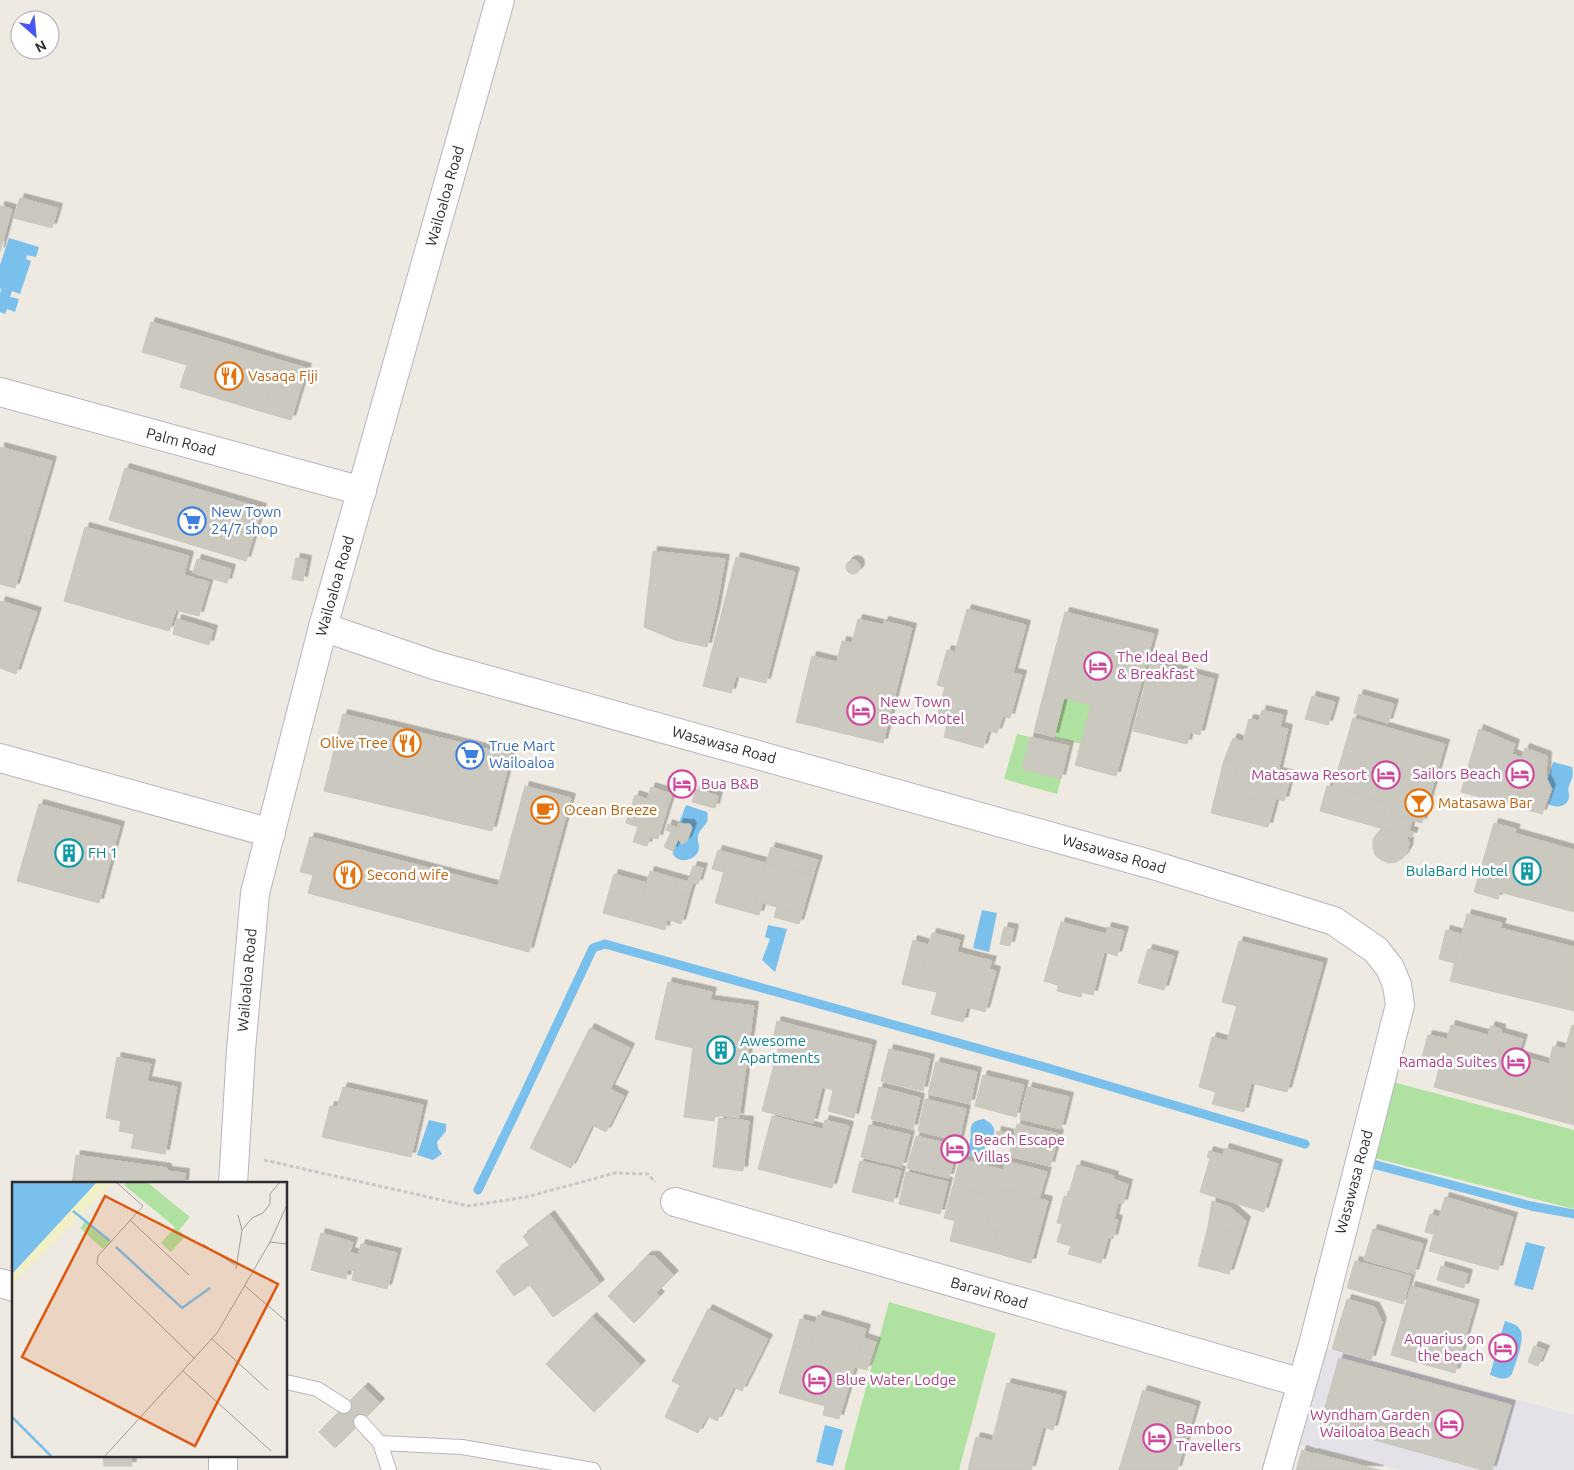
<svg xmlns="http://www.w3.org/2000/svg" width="1574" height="1470" viewBox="0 0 1574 1470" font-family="Ubuntu,sans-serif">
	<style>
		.industrial { fill: #e4e1e8 }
		.green { fill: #afe2a0 }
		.water { fill: #79c0ec }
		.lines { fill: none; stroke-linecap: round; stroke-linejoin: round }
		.stream { stroke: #79c0ec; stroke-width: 9 }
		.building { fill: #cac8bf; stroke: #cac6ba; filter: url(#shadow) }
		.lane-casing { stroke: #b4b5c0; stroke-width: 16 }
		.street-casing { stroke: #b4b5c0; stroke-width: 30 }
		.secondary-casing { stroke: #b4b5c0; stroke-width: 30 }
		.path { stroke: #c9c9c9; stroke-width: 3; stroke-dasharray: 4 2.5; stroke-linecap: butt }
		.lane { stroke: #fff; stroke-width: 14 }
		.street { stroke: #fff; stroke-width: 28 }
		.secondary { stroke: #fff; stroke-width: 28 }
		.labels { text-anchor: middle; stroke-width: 5; stroke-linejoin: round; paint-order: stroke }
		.street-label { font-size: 15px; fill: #2e2e2e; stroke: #fff }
		.food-label { font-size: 15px; fill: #c56008; stroke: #fff; text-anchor: start }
		.shop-label { font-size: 15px; fill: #366cbe; stroke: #fff; text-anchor: start }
		.hotel-label { font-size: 15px; fill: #b23c85; stroke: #fff; text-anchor: start }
		.culture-label { font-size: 15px; fill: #0d838f; stroke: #fff; text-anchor: start }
		.inset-river { fill: none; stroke: #79c0ec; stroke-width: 2.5 }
		.inset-road { fill: none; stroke: #a19f99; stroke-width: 1 }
		.view { fill: #df570e; fill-opacity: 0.15; stroke: #df570e; stroke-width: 2.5 }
		.inset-edge { fill: none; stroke: #2e2e2e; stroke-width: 2.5 }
	</style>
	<defs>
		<filter id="shadow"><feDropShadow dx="4.5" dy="-4.5" stdDeviation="0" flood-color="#0004"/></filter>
	</defs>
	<rect width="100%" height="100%" fill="#eeeae1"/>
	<path class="industrial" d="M 1313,1345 L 1574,1415 L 1574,1470 L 1400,1470 L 1286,1441 Z"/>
	<g class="green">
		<path d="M 1064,698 L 1091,705 L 1081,744 L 1054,737 Z"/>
		<path d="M 1017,734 L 1030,737 L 1022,769 L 1061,779 L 1057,794 L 1004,779 Z"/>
		<path d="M 1389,1081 L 1574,1130 L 1574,1209 L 1367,1156 Z"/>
		<path d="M 889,1302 L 996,1333 L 959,1470 L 844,1470 Z"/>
	</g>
	<g class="water">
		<path d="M 9,238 L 39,247 L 36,257 L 27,255 L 26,259 L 31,261 L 20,294 L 12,291 L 10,297 L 19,299 L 15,312 L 7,309 L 5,314 L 0,312 L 0,294 L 1,289 L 0,288 L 0,265 Z"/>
		<path d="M 1553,762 L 1572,767 C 1574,776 1572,778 1569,786 C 1567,790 1570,794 1569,798 C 1566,808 1555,808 1548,804 L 1553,789 L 1548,779 Z"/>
		<path d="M 686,805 L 707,812 C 710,824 704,824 699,833 C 695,840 703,847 696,855 C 691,861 677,863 673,854 C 672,849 676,843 678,839 L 682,844 L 687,841 L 692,828 L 690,824 L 685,824 L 679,823 Z"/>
		<path d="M 982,910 L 997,913 L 989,952 L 973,948 Z"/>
		<path d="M 768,925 L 787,929 L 775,972 L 762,960 L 770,939 L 765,937 Z"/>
		<path d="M 983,1119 C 992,1122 998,1130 992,1139 C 987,1146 990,1138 986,1145 C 984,1149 985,1153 984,1157 L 979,1159 L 969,1154 C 968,1149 969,1147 970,1142 C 973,1131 965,1122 983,1119 Z"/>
		<path d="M 429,1120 L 446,1124 L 446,1131 L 437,1142 L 438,1148 L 442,1154 L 433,1160 L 417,1155 Z"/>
		<path d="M 1526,1242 L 1545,1247 L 1533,1290 L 1514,1285 Z"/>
		<path d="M 1505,1321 C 1510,1323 1516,1324 1519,1328 C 1527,1336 1515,1364 1512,1374 C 1505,1382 1499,1378 1490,1375 L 1495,1356 L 1507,1350 L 1500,1337 Z"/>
		<path d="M 825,1425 L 843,1430 L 833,1466 L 816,1462 Z"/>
	</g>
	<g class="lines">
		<g class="stream">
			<path d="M 1365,1162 L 1531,1206 L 1574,1214"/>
			<path d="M 478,1190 L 522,1099 L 593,948 L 605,944 L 1048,1068 L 1305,1144"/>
		</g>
	</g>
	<g class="building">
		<path d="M 20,198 L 58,208 L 52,228 L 14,218 Z"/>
		<path d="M 0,206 L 12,209 L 0,252 Z"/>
		<path d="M 151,322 L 196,335 L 187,365 L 142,352 Z"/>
		<path d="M 196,335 L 279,360 L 263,412 L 180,387 Z"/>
		<path d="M 279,360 L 307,368 L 291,420 L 263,412 Z"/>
		<path d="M 0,447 L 52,461 L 15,588 L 0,584 Z"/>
		<path d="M 125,468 L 262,508 L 246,561 L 109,520 Z"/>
		<path d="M 85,527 L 189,556 L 184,575 L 209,582 L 199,616 L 176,610 L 169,631 L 64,601 Z"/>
		<path d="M 653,551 L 725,559 L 716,609 L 707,647 L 675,640 L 644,627 Z"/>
		<path d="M 736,557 L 795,572 L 766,683 L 736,676 L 731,693 L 703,686 Z"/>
		<path d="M 296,558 L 307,560 L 303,581 L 292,579 Z"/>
		<path d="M 197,559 L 231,569 L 227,583 L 193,573 Z"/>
		<circle cx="853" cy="567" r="7"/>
		<path d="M 1,601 L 37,612 L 16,674 L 0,668 L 0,604 Z"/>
		<path d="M 967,609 L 1026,625 L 1013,673 L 1022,675 L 1010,718 L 1003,716 L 997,733 L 988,731 L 983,748 L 944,737 L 949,717 L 938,714 L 945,687 L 937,685 L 947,650 L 955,652 Z"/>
		<path d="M 1065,612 L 1154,634 L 1116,776 L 1075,765 L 1091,705 L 1064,698 L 1054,737 L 1034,731 Z"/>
		<path d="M 177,619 L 213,630 L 209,645 L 173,634 Z"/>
		<path d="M 858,619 L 883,625 L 884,621 L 912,628 L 883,743 L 796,722 L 812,656 L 837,662 L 842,641 L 852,643 Z"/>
		<path d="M 1151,663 L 1214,679 L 1200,735 L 1190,732 L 1187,744 L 1133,731 Z"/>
		<path d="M 1359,694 L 1394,704 L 1388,723 L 1354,713 Z"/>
		<path d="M 1312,696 L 1335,702 L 1328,725 L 1305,719 Z"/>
		<path d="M 1262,710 L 1283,715 L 1280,727 L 1288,729 L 1278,772 L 1291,775 L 1284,801 L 1260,794 L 1258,800 L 1247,798 L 1249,790 L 1232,786 L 1238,763 L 1224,760 L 1233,738 L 1243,742 L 1249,719 L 1259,721 Z"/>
		<path d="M 343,714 L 511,755 L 492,831 L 324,791 Z"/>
		<path d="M 1353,718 L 1445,744 L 1422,823 L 1390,814 L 1393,805 L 1333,787 Z"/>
		<path d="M 1479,729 L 1515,744 L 1512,754 L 1522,758 L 1525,748 L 1547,756 L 1546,779 L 1551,789 L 1542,814 L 1461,792 Z"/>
		<path d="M 1030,737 L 1069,746 L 1061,779 L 1022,769 Z"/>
		<path d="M 1224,760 L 1238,763 L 1232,786 L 1249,790 L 1247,798 L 1258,800 L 1260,794 L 1276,798 L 1268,827 L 1211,813 Z"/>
		<path d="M 525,786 L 571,798 L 529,952 L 308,893 L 313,875 L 300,872 L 310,837 L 498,886 Z"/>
		<path d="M 1327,786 L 1393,805 L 1390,814 L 1412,821 L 1409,831 L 1414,832 L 1412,837 L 1320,811 Z"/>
		<path d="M 651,787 L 672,794 L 658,839 L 650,837 L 647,846 L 633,842 Z"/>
		<path d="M 696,789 L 718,796 L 715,808 L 692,802 Z"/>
		<path d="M 635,795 L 647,799 L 638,827 L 626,823 Z"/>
		<path d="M 39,804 L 120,826 L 99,903 L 17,881 Z"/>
		<path d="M 679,823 L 685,824 L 673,851 L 664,847 L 671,832 L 666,830 L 668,824 L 677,828 Z"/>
		<path d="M 1494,823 L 1516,829 L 1514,833 L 1574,850 L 1574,912 L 1500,892 L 1498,899 L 1474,892 Z"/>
		<path d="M 685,824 L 690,824 L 692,828 L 687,841 L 682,844 L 678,839 Z"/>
		<path d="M 1384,829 L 1406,835 L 1409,843 L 1408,850 L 1403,858 L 1396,862 L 1389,863 L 1381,860 L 1375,855 L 1373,847 L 1373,839 L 1378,832 Z"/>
		<path d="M 771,847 L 818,860 L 813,876 L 766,863 Z"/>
		<path d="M 718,850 L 729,853 L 724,872 L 712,869 Z"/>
		<path d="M 729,853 L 766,863 L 755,901 L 763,903 L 759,915 L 715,903 Z"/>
		<path d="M 766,863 L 813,876 L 802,914 L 755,901 Z"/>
		<path d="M 693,866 L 703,868 L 698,884 L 688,882 Z"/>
		<path d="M 650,871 L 678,879 L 675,891 L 689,895 L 681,924 L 667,919 L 665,930 L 636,922 Z"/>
		<path d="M 614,874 L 647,883 L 636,922 L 603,913 Z"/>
		<path d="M 678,879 L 693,883 L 689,895 L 675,891 Z"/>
		<path d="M 777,907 L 802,914 L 799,924 L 774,917 Z"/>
		<path d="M 1467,914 L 1502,923 L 1500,928 L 1574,947 L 1574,1011 L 1450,981 Z"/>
		<path d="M 1061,922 L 1106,934 L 1107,927 L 1124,931 L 1117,956 L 1104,952 L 1093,995 L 1082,992 L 1081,997 L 1057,991 L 1058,985 L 1044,981 Z"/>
		<path d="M 1004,927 L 1014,929 L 1010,946 L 1000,944 Z"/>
		<path d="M 1446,930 L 1461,934 L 1454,963 L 1439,959 Z"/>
		<path d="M 932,933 L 960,940 L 957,952 L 992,961 L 989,969 L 996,971 L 985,1012 L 967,1007 L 963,1022 L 931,1014 L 937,992 L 917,988 Z"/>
		<path d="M 913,940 L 929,945 L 917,988 L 902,984 Z"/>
		<path d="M 1239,941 L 1323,963 L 1287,1092 L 1251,1083 L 1244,1112 L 1212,1104 L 1216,1092 L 1199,1087 L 1212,1037 L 1227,1041 L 1237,1006 L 1222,1002 Z"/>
		<path d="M 1148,949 L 1174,956 L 1164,990 L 1138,983 Z"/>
		<path d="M 668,982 L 712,992 L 710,1000 L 754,1006 L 739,1118 L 715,1115 L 714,1121 L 684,1117 L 693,1048 L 655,1039 Z"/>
		<path d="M 777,1021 L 872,1045 L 854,1118 L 828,1111 L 833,1090 L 822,1087 L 813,1123 L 762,1111 L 779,1045 L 772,1043 Z"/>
		<path d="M 1451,1025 L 1488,1035 L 1491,1026 L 1501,1029 L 1501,1033 L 1523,1039 L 1518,1055 L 1549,1064 L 1553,1046 L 1565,1049 L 1572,1025 L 1574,1026 L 1574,1125 L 1434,1087 Z"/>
		<path d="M 590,1028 L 630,1048 L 610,1089 L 624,1096 L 606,1132 L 592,1125 L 571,1168 L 530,1148 Z"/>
		<path d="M 1428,1035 L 1447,1039 L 1439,1069 L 1420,1064 Z"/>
		<path d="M 889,1049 L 930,1059 L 923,1091 L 881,1081 Z"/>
		<path d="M 117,1057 L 151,1064 L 147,1081 L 177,1087 L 165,1154 L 131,1148 L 134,1134 L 119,1131 L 121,1121 L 106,1118 Z"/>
		<path d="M 936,1062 L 977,1072 L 970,1104 L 928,1094 Z"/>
		<path d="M 983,1075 L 1024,1085 L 1016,1117 L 975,1106 Z"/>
		<path d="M 343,1087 L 423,1105 L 411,1157 L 322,1137 L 330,1106 L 337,1107 Z"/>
		<path d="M 879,1087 L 920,1098 L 913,1129 L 871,1119 Z"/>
		<path d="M 1028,1087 L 1069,1097 L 1061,1129 L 1020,1119 Z"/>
		<path d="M 925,1099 L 966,1109 L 959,1141 L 918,1131 Z"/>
		<path d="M 772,1116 L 822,1129 L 825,1120 L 849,1126 L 832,1188 L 758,1169 Z"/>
		<path d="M 719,1118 L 749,1121 L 743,1171 L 713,1167 Z"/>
		<path d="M 1017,1124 L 1059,1134 L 1050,1166 L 1009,1156 Z"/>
		<path d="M 869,1125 L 910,1135 L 902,1167 L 861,1157 Z"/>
		<path d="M 997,1131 L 1010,1134 L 1008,1147 L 995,1144 Z"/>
		<path d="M 916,1136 L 957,1146 L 949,1178 L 907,1168 Z"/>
		<path d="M 1225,1148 L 1278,1164 L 1264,1212 L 1200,1192 L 1210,1158 L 1207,1157 L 1209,1151 L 1223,1155 Z"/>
		<path d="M 76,1155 L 167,1168 L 167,1171 L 185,1173 L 184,1184 L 72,1184 Z"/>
		<path d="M 960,1159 L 1003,1170 L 998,1188 L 1048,1201 L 1031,1263 L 992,1252 L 998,1231 L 985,1228 L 994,1197 L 953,1186 Z"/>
		<path d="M 860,1161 L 901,1171 L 893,1202 L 852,1192 Z"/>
		<path d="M 1006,1161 L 1047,1172 L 1039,1199 L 998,1188 Z"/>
		<path d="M 1077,1165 L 1114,1176 L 1113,1179 L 1128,1184 L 1123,1204 L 1118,1203 L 1114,1219 L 1118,1220 L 1113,1239 L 1108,1237 L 1101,1263 L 1068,1254 L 1071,1246 L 1057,1242 L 1062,1224 L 1057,1223 L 1064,1196 L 1068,1197 Z"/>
		<path d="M 906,1172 L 948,1182 L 940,1214 L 899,1204 Z"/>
		<path d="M 953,1186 L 994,1197 L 985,1228 L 944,1218 Z"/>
		<path d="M 1445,1197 L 1513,1217 L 1498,1270 L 1429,1251 Z"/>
		<path d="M 1212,1201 L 1230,1207 L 1246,1221 L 1228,1232 L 1208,1227 Z"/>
		<path d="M 1430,1214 L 1439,1217 L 1434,1234 L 1425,1232 Z"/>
		<path d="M 550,1215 L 558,1226 L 530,1246 L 523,1236 Z"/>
		<path d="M 955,1220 L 998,1231 L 992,1252 L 950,1241 Z"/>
		<path d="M 1246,1221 L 1229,1274 L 1198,1266 L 1208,1227 L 1228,1232 Z"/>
		<path d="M 558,1226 L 600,1284 L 553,1317 L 530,1285 L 514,1296 L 496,1271 Z"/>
		<path d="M 1373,1229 L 1423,1244 L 1414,1274 L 1364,1260 Z"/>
		<path d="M 321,1233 L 353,1242 L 350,1252 L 358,1255 L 361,1244 L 397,1253 L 387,1289 L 352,1280 L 354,1271 L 348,1269 L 346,1279 L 311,1270 Z"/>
		<path d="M 647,1256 L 655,1256 L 674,1275 L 656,1293 L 633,1271 Z"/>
		<path d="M 1355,1261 L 1411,1276 L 1403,1304 L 1347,1288 Z"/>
		<path d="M 1441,1266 L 1468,1274 L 1464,1288 L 1437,1280 Z"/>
		<path d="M 633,1271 L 660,1296 L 634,1323 L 608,1296 Z"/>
		<path d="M 1411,1286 L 1475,1304 L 1455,1373 L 1391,1355 Z"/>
		<path d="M 1347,1299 L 1375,1307 L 1382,1322 L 1371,1360 L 1332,1349 Z"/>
		<path d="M 708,1309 L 768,1339 L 742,1391 L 734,1387 L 717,1421 L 707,1416 L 698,1433 L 665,1417 L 680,1385 L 672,1381 Z"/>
		<path d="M 818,1315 L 866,1329 L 839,1419 L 823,1415 L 825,1406 L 779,1393 L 793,1345 L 808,1349 Z"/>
		<path d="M 592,1317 L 641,1365 L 594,1412 L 546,1364 Z"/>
		<path d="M 800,1319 L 816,1323 L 808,1349 L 793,1345 Z"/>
		<path d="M 863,1338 L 876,1342 L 867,1370 L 855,1367 Z"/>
		<path d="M 1534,1346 L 1545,1350 L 1538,1366 L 1528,1362 Z"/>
		<path d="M 1339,1358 L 1511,1405 L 1492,1470 L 1483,1470 L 1320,1425 Z"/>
		<path d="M 1007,1383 L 1062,1396 L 1053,1430 L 1043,1427 L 1031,1470 L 968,1470 L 976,1437 L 992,1441 Z"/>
		<path d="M 364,1387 L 380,1403 L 335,1448 L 319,1432 Z"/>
		<path d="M 1143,1390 L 1196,1406 L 1177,1470 L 1119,1470 Z"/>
		<path d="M 1302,1450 L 1313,1454 L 1309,1470 L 1296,1470 Z"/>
		<path d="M 1313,1453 L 1379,1470 L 1309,1470 Z"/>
		<path d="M 103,1456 L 131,1456 L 132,1466 L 104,1466 Z"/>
	</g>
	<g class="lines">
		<g class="lane-casing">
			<g id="lane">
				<path d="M 286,1382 L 317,1389 L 344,1406"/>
				<path d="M 361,1422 L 380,1443 L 389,1470"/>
				<path d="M 380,1443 L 462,1447 L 593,1470"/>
			</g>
		</g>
		<g class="street-casing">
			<g id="street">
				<path d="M 0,392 L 362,491"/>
				<path d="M 323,627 L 434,665 L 1153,865 L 1334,921 L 1376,950 L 1390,968 L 1397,985 L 1400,1005 L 1313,1345 L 1277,1470"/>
				<path d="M 0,758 L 271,833"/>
				<path d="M 675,1202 L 1302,1383"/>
				<path d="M 0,1283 L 14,1287"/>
			</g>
		</g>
		<g class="secondary-casing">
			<g id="secondary">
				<path d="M 233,1184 L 241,1050 L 255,893 L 323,627 L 500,0"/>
				<path d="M 223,1470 L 223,1456"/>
			</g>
		</g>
		<path class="path" d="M 264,1160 L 468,1206 L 526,1197 L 615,1173 L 648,1174 L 655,1182"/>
		<use href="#lane" class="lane"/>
		<use href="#street" class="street"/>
		<use href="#secondary" class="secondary"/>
	</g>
	<defs>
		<g id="restaurant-ring" transform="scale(1.4375)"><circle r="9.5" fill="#fff" stroke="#e8710a" stroke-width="1.5"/><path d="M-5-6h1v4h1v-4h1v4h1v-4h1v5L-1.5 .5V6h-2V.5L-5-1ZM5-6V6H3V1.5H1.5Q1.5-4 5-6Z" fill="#e8710a"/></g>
		<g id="supermarket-ring" transform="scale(1.4375)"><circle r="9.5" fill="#fff" stroke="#3f7fe0" stroke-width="1.5"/><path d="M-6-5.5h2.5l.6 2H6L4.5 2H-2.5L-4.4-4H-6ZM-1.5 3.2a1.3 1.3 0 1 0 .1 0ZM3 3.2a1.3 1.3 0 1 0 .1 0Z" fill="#3f7fe0"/></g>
		<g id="hotel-ring" transform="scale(1.4375)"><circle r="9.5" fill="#fff" stroke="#d1479c" stroke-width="1.5"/><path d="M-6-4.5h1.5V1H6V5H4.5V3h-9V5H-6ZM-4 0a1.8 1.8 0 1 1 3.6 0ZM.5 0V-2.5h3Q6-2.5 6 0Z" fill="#d1479c"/></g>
		<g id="bar-ring" transform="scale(1.4375)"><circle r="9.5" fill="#fff" stroke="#e8710a" stroke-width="1.5"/><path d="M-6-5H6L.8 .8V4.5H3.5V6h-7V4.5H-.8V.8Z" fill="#e8710a"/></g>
		<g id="cafe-ring" transform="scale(1.4375)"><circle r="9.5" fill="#fff" stroke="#e8710a" stroke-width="1.5"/><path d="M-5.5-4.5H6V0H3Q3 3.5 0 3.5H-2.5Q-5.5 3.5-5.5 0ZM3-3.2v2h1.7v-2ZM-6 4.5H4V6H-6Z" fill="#e8710a"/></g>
		<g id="building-ring" transform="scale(1.4375)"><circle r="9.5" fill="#fff" stroke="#0f9aa8" stroke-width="1.5"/><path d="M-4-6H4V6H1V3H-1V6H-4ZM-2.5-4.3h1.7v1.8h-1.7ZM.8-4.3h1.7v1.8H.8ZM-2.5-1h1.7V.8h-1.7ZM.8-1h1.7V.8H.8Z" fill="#0f9aa8"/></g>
	</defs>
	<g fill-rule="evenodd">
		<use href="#restaurant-ring" x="229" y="376"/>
		<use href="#supermarket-ring" x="192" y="521"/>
		<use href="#hotel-ring" x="1098" y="666"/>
		<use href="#hotel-ring" x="861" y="711"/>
		<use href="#restaurant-ring" x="407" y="743"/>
		<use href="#supermarket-ring" x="470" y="755"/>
		<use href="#hotel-ring" x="1520" y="774"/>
		<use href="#hotel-ring" x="1386" y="775"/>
		<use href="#hotel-ring" x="682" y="784"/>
		<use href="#bar-ring" x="1419" y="803"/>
		<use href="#cafe-ring" x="545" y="810"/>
		<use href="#building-ring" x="69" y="853"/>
		<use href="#building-ring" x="1527" y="871"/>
		<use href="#restaurant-ring" x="348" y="875"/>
		<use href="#building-ring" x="721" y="1050"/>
		<use href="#hotel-ring" x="1516" y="1062"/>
		<use href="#hotel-ring" x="955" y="1149"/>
		<use href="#hotel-ring" x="1503" y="1348"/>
		<use href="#hotel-ring" x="817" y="1380"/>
		<use href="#hotel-ring" x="1449" y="1424"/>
		<use href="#hotel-ring" x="1157" y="1438"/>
	</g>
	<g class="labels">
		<g class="street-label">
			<text transform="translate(445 196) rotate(-74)" y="5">Wailoaloa Road</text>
			<text transform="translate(181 442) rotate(15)" y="5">Palm Road</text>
			<text transform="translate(335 586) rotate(-74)" y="5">Wailoaloa Road</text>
			<text transform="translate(724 745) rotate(15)" y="5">Wasawasa Road</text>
			<text transform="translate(1114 854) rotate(16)" y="5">Wasawasa Road</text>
			<text transform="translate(247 980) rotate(-85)" y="5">Wailoaloa Road</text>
			<text transform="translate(1354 1182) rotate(-75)" y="5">Wasawasa Road</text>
			<text transform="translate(989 1293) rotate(16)" y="5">Baravi Road</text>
		</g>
		<g class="food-label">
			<text x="248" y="381">Vasaqa Fiji</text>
			<text x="388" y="748" text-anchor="end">Olive Tree</text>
			<text x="1438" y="808">Matasawa Bar</text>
			<text x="564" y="815">Ocean Breeze</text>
			<text x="367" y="880">Second wife</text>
		</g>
		<g class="shop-label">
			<text x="211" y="517">New Town<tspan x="211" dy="17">24/7 shop</tspan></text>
			<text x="489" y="751">True Mart<tspan x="489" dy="17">Wailoaloa</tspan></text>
		</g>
		<g class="hotel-label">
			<text x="1117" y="662">The Ideal Bed<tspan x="1117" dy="17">&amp; Breakfast</tspan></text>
			<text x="880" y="707">New Town<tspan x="880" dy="17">Beach Motel</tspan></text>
			<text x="1501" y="779" text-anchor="end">Sailors Beach</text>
			<text x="1367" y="780" text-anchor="end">Matasawa Resort</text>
			<text x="701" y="789">Bua B&amp;B</text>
			<text x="1497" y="1067" text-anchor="end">Ramada Suites</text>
			<text x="974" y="1145">Beach Escape<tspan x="974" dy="17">Villas</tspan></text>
			<text x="1484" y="1344" text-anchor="end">Aquarius on<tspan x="1484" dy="17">the beach</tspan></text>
			<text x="836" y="1385">Blue Water Lodge</text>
			<text x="1430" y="1420" text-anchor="end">Wyndham Garden<tspan x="1430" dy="17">Wailoaloa Beach</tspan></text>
			<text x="1176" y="1434">Bamboo<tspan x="1176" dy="17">Travellers</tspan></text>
		</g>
		<g class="culture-label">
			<text x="88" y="858">FH 1</text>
			<text x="1508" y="876" text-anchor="end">BulaBard Hotel</text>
			<text x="740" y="1046">Awesome<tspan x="740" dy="17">Apartments</tspan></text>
		</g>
	</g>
	<g transform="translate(12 1182)">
		<rect width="275" height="275" fill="#eeeae1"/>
		<path d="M 114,1 L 136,1 L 178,35 L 167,48 L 173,54 L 159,70 L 149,61 L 163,45 L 112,3 ZM 74,39 L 98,60 L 91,67 L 68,46 Z" fill="#afe2a0"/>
		<path d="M 84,1 L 100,1 L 0,103 L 0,92 Z" fill="#f1f0c6"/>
		<path d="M 0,1 L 84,1 L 0,92 Z" fill="#79c0ec"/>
		<path class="inset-river" d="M 61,29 L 98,59M 104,65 L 170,126 L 198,106M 0,235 L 39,274"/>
		<path class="inset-road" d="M 105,1 L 131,24 L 86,74 L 85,82 L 183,177M 226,33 L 230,48M 118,38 L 177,93M 258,60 L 275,62M 191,62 L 223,83M 224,87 L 230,48 L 240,36 L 251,31 L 258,22 L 258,12 L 267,1M 233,104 L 275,140M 200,157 L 256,208M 171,189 L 259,269M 93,274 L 205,151 L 258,60 L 275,23"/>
		<path class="view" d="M 93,14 L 266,102 L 183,264 L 10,175 Z"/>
		<rect width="275" height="275" class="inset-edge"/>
	</g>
	<g transform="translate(35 35) rotate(153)"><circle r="24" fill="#ffffff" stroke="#ababab"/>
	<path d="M0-4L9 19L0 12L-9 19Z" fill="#4855f5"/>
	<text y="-8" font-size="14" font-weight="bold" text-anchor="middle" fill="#2e2e2e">N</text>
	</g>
</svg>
